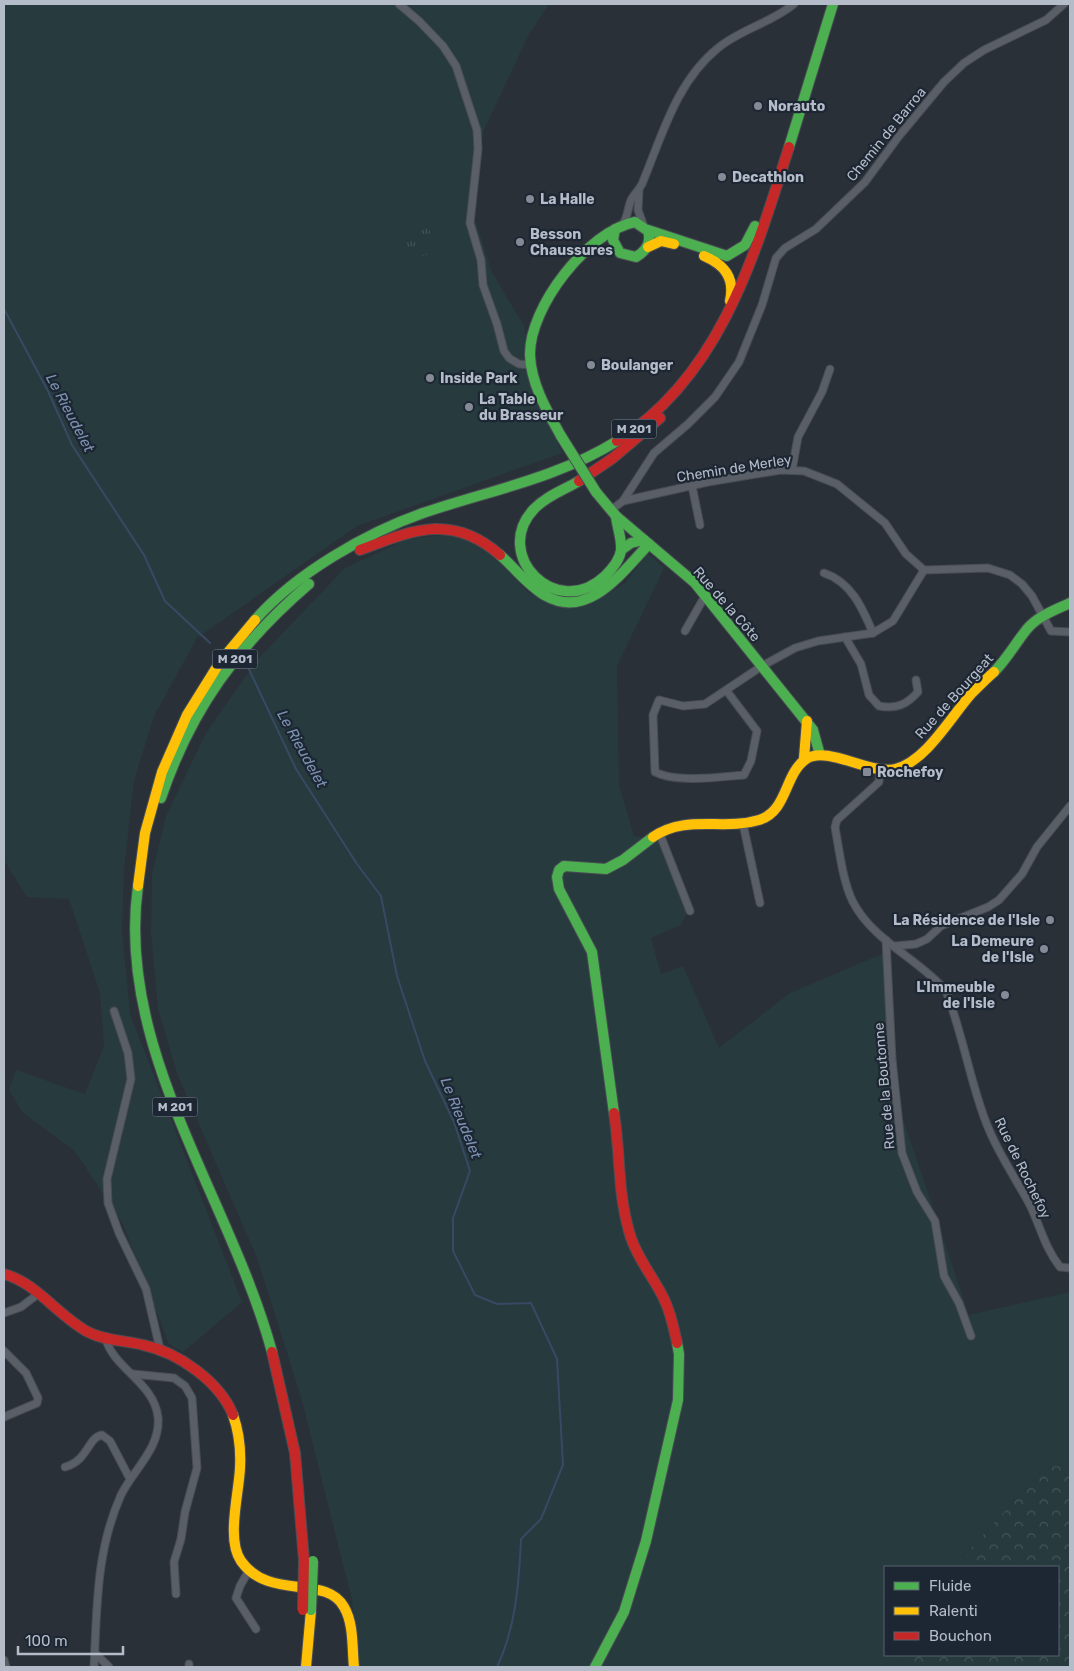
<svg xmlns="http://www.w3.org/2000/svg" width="1074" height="1671" viewBox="0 0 1074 1671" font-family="Rubik,sans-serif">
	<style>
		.grass { fill: #273a3e }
		.forest { fill: url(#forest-crowns) }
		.park { fill: url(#park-tufts) }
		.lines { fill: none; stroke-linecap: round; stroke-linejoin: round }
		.stream { stroke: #384963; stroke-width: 2 }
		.street-casing { stroke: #484c53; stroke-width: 9 }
		.fast-casing { stroke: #484c53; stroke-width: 12 }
		.slow-casing { stroke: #484c53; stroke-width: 12 }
		.jam-casing { stroke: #484c53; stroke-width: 12 }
		.street { stroke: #5a5e66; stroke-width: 7 }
		.fast { stroke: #4caf50; stroke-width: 10 }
		.slow { stroke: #ffc107; stroke-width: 10 }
		.jam { stroke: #c62828; stroke-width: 10 }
		.fast-bridge-casing { stroke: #484c53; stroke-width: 12; stroke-linecap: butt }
		.jam-bridge-casing { stroke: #484c53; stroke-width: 12; stroke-linecap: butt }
		.fast-bridge { stroke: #4caf50; stroke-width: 10 }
		.jam-bridge { stroke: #c62828; stroke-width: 10 }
		.poi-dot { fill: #848b96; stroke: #1d2633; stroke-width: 2 }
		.labels { text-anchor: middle; stroke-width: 4.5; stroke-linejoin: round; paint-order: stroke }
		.shield { fill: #1d2633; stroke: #878f9c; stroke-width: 1 }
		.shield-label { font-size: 12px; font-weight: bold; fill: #b4bcc9 }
		.poi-label { font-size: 14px; font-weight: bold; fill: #b4bcc9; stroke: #1d2633; text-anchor: start }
		.street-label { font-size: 14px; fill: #b4bcc9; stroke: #1d2633 }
		.water-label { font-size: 15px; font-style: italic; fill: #7c92b1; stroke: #1d2633 }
	</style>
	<defs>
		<pattern id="forest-crowns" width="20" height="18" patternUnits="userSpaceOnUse" patternTransform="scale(1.25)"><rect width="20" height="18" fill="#273a3e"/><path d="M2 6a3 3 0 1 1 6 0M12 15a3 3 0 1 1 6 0" fill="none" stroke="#445559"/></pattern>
		<pattern id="park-tufts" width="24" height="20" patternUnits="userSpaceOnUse" patternTransform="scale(1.25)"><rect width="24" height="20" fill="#273a3e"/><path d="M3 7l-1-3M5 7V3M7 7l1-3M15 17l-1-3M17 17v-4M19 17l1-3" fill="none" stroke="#445559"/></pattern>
	</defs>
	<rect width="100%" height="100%" fill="#2a3038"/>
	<g class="grass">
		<path d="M 4,4 L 549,4 L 529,34 L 483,132 L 474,216 L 492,272 L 524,326 L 547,419 L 562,453 L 357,526 L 197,638 L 154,716 L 134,781 L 124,869 L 122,931 L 130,1014 L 242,1302 L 183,1352 L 169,1344 L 123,1224 L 75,1151 L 23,1113 L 9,1090 L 16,1070 L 85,1094 L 104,1046 L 100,993 L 69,899 L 27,897 L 4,860 Z"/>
		<path d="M 453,534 L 484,547 L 529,593 L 560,607 L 590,604 L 625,583 L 647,553 L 664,568 L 617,666 L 619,785 L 634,836 L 658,839 L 687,912 L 681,925 L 651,938 L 661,974 L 683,966 L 719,1048 L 790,993 L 889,951 L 900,1110 L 969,1315 L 1070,1292 L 1070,1465 L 1046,1467 L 953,1567 L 885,1567 L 885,1655 L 903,1655 L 898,1667 L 358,1667 L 352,1600 L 301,1397 L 257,1258 L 177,1073 L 158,1009 L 151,933 L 152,874 L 166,816 L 206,733 L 258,659 L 345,568 L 407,539 Z"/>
	</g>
	<path class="forest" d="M 1070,1465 L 1070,1667 L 898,1667 L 903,1655 L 1058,1655 L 1058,1567 L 953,1567 L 1046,1467 Z"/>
	<path class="park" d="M 428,226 L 437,251 L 410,260 L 404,234 Z"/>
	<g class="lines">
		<g class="stream">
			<path d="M 4,309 L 48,391 L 72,445 L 144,555 L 165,601 L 210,643"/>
			<path d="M 246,663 L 296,769 L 357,864 L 381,896 L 397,976 L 425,1061 L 454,1122 L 470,1171 L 453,1218 L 453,1251 L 475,1295 L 497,1304 L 531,1303 L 557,1359 L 563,1465 L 541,1519 L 521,1539 C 519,1583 516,1627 497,1667"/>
		</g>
		<g class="street-casing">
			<g id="street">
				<path d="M 399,4 L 419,21 L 443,46 L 456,66 L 477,130 L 478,149 L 470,223 L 481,260 L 483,285 L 497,324 L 504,351 L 509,358 L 519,364 L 531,365"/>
				<path d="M 639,190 L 638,210 L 643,224"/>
				<path d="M 624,222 C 628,215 628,207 631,200 C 634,194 639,190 642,184 C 662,136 676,82 718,48 C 741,29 771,23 794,4"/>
				<path d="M 792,470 L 798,437 L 822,392 L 830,369"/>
				<path d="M 692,486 L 700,525"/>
				<path d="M 623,501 L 654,453 L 688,424 L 715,397 L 739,362 L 762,305 L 776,258 L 785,248 L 816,229 L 865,182 L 899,136 L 944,82 L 964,63 L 984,50 L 1046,20 L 1064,4"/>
				<path d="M 611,510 L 623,501 L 708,482 L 781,470 L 804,471 L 837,484 L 885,523 L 906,554 L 924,570 L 988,568 L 1010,575 L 1022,584 L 1032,596 L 1051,631 L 1070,632"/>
				<path d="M 824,573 C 851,582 862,607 873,633"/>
				<path d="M 685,631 L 705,596"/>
				<path d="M 845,637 L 861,664 L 869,695 L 879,706 C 897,709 906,705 918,692 L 916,680"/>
				<path d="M 726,690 L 757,731 L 751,761 L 744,775 C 720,777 676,783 655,772 L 653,715 L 659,700 L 683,706 L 705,704 L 762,666 L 795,648 L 818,641 L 873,633 L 893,621 L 924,570"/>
				<path d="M 880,769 L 879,782 L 837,820 L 835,827 C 839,849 843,883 853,902 C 873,941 919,959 946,991 C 962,1032 969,1076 984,1117 C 995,1148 1014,1176 1030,1205 C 1040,1226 1045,1248 1060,1267 L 1070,1268"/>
				<path d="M 743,824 L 760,903"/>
				<path d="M 659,832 L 690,911"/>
				<path d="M 886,940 L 892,1059 L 902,1153 L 917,1192 L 935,1221 L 944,1276 L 959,1303 L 971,1336"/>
				<path d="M 895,946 L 916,944 L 927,939 L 941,926 L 988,907 L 999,900 L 1022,874 L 1037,847 L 1070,806"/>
				<path d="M 114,1011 L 128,1053 L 131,1079 L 107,1179 L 108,1203 L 119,1233 L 146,1289 L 160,1349"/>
				<path d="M 4,1313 L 21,1307 L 38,1294"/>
				<path d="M 4,1351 L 26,1373 L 38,1398 L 37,1403 L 4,1417"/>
				<path d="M 133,1374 L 174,1378 L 185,1386 L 192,1398 L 197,1468 L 185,1512 L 181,1539 L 174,1562 L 176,1594"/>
				<path d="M 65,1467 C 88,1461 88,1437 102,1435 L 110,1441 L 130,1479"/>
				<path d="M 248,1572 L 240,1586 L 236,1598 L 256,1629"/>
				<path d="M 95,1653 L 109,1667"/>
				<path d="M 4,1660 L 6,1667"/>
				<path d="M 94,1667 C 97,1608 96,1551 121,1495 C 133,1470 161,1448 158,1417 C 154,1383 115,1369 106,1340"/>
				<path d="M 189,1667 L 189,1664"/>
			</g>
		</g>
		<g class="fast-casing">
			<g id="fast">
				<path d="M 789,147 L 833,4"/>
				<path d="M 648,230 L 727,256 L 745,245 L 755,226"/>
				<path d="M 561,436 C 547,411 531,384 530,355 C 529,307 588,231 635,222 L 648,231 C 652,243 646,251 636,257 L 620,253 L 613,240 L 615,229"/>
				<path d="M 579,481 C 564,490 546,496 534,509 C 491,554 556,622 605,576 C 612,569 620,560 621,550 C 622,539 617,527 616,516"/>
				<path d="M 596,492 L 616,516 L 695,583 L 813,730 L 820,755"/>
				<path d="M 621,550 L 631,543 L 644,540"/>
				<path d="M 500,555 C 515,568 528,586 546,596 C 589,620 623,571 649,544"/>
				<path d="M 255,620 C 295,574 366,533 423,513 C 488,491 558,478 617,441"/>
				<path d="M 994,672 C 1007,659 1015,644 1027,629 C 1038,616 1055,610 1070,603"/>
				<path d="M 161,798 C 191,709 238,645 309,584"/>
				<path d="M 138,886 C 115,1050 231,1200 272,1352"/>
				<path d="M 614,1113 L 592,952 L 559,889 L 557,877 L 559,870 L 564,866 L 606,869 L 623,860 L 653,837"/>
				<path d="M 595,1667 L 624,1612 L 646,1541 L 678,1400 L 679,1354 L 677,1343"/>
			</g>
		</g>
		<g class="slow-casing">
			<g id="slow">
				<path d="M 648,247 L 661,241 L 674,244"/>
				<path d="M 704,256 C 725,265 735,278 730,301"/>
				<path d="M 804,758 L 807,721"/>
				<path d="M 653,837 C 686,814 723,831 759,820 C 788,811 784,774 806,759 C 827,745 870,775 895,769 C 926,762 952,715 972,693 C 979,686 986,679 994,672"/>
				<path d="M 138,886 L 145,833 L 162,772 L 187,715 L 220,662 L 255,620"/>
				<path d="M 233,1415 C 239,1432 241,1450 240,1468 C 239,1493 226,1540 241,1561 C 269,1601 326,1574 344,1607 C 354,1624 352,1648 354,1667"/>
				<path d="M 306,1667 L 311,1610"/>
			</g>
		</g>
		<g class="jam-casing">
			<g id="jam">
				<path d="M 617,441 C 720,377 755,255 789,147"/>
				<path d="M 579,481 L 613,458 L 660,418"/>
				<path d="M 360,550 C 413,530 452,513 500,555"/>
				<path d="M 614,1113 C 621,1157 617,1194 631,1238 C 639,1261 654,1278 664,1299 C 671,1313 674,1329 677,1343"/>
				<path d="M 4,1274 C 37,1283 58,1316 88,1332 C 105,1341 124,1340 143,1345 C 178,1352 220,1382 233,1415"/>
				<path d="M 272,1352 L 295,1453 L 304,1560"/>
			</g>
		</g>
		<use href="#street" class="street"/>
		<use href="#fast" class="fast"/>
		<use href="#slow" class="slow"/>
		<use href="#jam" class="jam"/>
		<g class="fast-bridge-casing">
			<g id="fast-bridge">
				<path d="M 561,436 L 596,492"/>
				<path d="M 311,1610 L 313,1561"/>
			</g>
		</g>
		<g class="jam-bridge-casing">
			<path id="jam-bridge" d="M 303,1610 L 304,1560"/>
		</g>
		<use href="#fast-bridge" class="fast-bridge"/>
		<use href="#jam-bridge" class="jam-bridge"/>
	</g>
	<g class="poi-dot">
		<circle cx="758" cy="106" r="5"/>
		<circle cx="722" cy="177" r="5"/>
		<circle cx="530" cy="199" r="5"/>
		<circle cx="520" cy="242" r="5"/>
		<circle cx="591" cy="365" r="5"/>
		<circle cx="430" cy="378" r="5"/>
		<circle cx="469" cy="407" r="5"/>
		<rect x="862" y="767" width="10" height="10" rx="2.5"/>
		<circle cx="1050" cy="920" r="5"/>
		<circle cx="1044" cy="949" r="5"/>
		<circle cx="1005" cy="995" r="5"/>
	</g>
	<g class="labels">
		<g class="shield">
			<rect x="611.5" y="419.5" width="45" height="19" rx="4"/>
			<rect x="212.5" y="649.5" width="45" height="19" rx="4"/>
			<rect x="152.5" y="1097.5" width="45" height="19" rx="4"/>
		</g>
		<g class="shield-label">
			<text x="634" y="433">M 201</text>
			<text x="235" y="663">M 201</text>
			<text x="175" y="1111">M 201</text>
		</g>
		<g class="poi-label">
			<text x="768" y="111">Norauto</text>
			<text x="732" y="182">Decathlon</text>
			<text x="540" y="204">La Halle</text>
			<text x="530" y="239">Besson<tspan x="530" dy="16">Chaussures</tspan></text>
			<text x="601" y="370">Boulanger</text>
			<text x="440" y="383">Inside Park</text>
			<text x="479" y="404">La Table<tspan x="479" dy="16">du Brasseur</tspan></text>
			<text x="877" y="777">Rochefoy</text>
			<text x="1040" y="925" text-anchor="end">La Résidence de l'Isle</text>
			<text x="1034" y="946" text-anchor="end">La Demeure<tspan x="1034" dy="16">de l'Isle</tspan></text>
			<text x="995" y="992" text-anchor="end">L'Immeuble<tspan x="995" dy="16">de l'Isle</tspan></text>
		</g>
		<g class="street-label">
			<text transform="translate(886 134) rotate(-51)" y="5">Chemin de Barroa</text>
			<text transform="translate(734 468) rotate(-9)" y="5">Chemin de Merley</text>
			<text transform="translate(727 604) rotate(49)" y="5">Rue de la Côte</text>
			<text transform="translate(954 696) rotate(-48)" y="5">Rue de Bourgeat</text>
			<text transform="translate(884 1086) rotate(-95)" y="5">Rue de la Boutonne</text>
			<text transform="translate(1023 1168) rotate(64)" y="5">Rue de Rochefoy</text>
		</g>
		<g class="water-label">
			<text transform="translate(70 413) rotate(62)" y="5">Le Rieudelet</text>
			<text transform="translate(302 749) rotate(61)" y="5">Le Rieudelet</text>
			<text transform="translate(461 1118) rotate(68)" y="5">Le Rieudelet</text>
		</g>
	</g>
	<rect width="1074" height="1671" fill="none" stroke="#b4bcc9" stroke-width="10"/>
	<rect x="884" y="1566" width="175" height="90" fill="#1d2633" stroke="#59626f"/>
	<rect x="894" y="1582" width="25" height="8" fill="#4caf50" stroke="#59626f"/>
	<text x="929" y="1591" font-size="15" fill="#b4bcc9">Fluide</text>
	<rect x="894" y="1607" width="25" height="8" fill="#ffc107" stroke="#59626f"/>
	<text x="929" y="1616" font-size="15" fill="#b4bcc9">Ralenti</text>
	<rect x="894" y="1632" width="25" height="8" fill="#c62828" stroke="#59626f"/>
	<text x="929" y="1641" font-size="15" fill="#b4bcc9">Bouchon</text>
	<path d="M18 1646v8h105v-8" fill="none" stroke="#b4bcc9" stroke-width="2.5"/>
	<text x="25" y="1646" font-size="15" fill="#b4bcc9" stroke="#1d2633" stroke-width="4" paint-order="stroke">100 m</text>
</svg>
